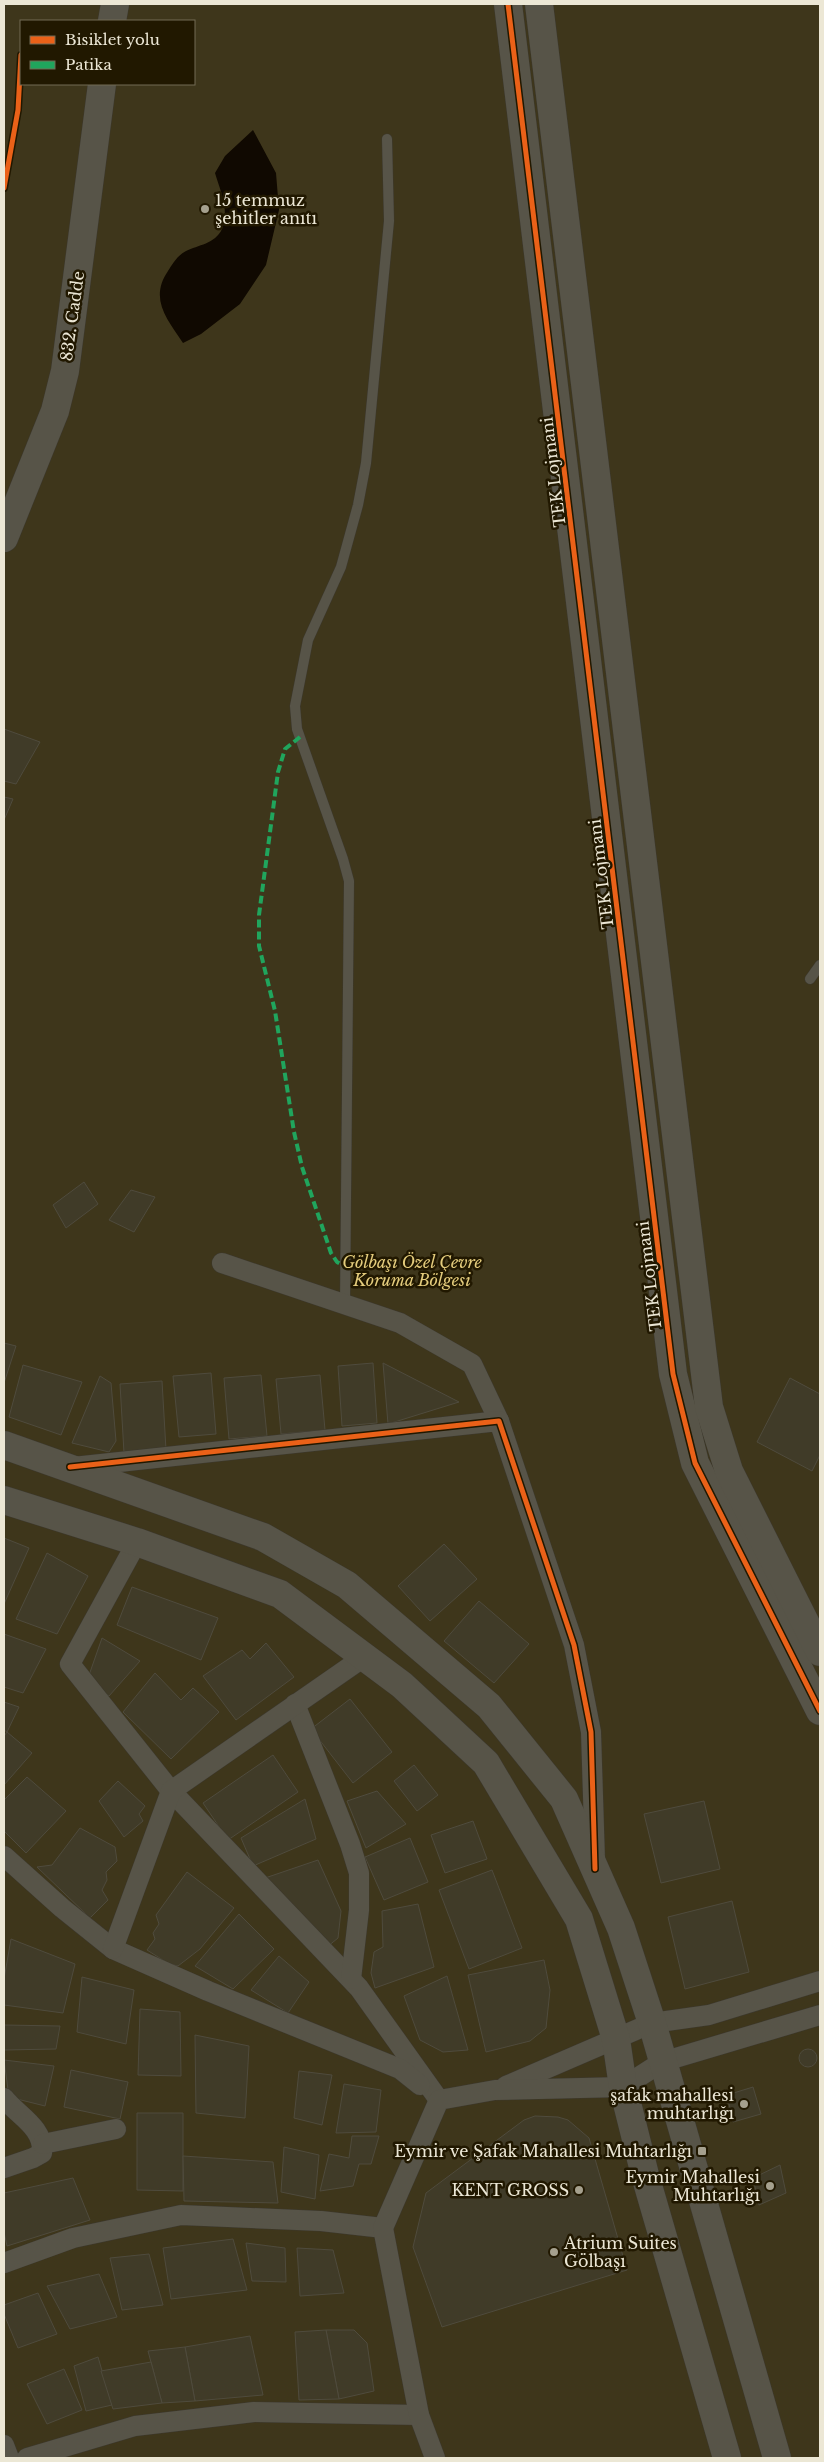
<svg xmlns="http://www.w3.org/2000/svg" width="824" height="2462" viewBox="0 0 824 2462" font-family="'Libre Baskerville',serif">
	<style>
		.green { fill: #3e361b; fill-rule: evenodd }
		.water { fill: #100901 }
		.building { fill: #403b28; stroke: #4f4b3d }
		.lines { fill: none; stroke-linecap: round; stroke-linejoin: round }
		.lane-casing { stroke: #3c382d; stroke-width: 11 }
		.street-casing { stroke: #3c382d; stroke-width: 21 }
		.secondary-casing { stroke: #3c382d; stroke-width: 29 }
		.lane { stroke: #575448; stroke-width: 10 }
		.street { stroke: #575448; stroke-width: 20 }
		.secondary { stroke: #575448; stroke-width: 28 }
		.quiet { stroke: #20a55d; stroke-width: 4; stroke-dasharray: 8 4; stroke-linecap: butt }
		.cycleway-casing { stroke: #211800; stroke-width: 8 }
		.cycleway { stroke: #ea6118; stroke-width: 5 }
		.poi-dot { fill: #a5a08e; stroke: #211800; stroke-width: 2 }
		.labels { text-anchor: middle; stroke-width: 5; stroke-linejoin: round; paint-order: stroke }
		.poi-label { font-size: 16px; fill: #ece7d5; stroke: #211800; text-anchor: end }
		.street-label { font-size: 16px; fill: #ece7d5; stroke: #211800 }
		.park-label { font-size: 16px; font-style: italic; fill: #e4cc7c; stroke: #211800 }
	</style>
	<rect width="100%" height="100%" fill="#211c0b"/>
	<path class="green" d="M 4,4 L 820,4 L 820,2458 L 4,2458 ZM 21,21 L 194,21 L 194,84 L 21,84 Z"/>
	<path class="water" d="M 253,130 L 276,173 L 279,210 L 266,265 L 240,304 L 201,334 L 183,343 C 167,319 149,299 168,271 C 173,263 178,255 186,251 C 198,245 215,244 222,229 C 230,211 220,190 215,173 L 225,156 Z"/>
	<g class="building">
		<path d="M 4,729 L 40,742 L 16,784 L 4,781 Z"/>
		<path d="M 4,797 L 13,799 L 4,820 Z"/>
		<path d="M 84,1182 L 98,1204 L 66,1228 L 53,1205 Z"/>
		<path d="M 131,1190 L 155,1197 L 134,1232 L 109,1220 Z"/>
		<path d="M 4,1343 L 16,1346 L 4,1383 Z"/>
		<path d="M 373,1363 L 377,1423 L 342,1426 L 338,1366 Z"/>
		<path d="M 383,1363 L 459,1402 L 388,1424 Z"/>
		<path d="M 23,1365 L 82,1382 L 61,1435 L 9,1417 Z"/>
		<path d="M 211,1373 L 216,1434 L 179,1437 L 173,1376 Z"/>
		<path d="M 261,1375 L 267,1436 L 229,1439 L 224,1378 Z"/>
		<path d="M 320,1375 L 325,1430 L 281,1434 L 276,1379 Z"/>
		<path d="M 100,1376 L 111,1383 L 116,1441 L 109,1452 L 72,1443 Z"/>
		<path d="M 790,1378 L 820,1394 L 820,1455 L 812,1471 L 757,1442 Z"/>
		<path d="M 162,1381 L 166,1450 L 124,1453 L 120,1384 Z"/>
		<path d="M 4,1538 L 29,1548 L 4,1604 Z"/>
		<path d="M 444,1544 L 477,1579 L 430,1621 L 398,1586 Z"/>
		<path d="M 47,1553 L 88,1576 L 57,1634 L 16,1619 Z"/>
		<path d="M 132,1587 L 218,1618 L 201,1660 L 117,1625 Z"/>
		<path d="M 479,1601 L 529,1644 L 494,1683 L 444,1641 Z"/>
		<path d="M 4,1634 L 46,1649 L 23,1693 L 4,1687 Z"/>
		<path d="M 102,1638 L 140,1661 L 109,1696 L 88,1678 Z"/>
		<path d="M 266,1643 L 294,1677 L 236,1720 L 203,1676 L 242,1650 L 250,1659 Z"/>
		<path d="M 155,1673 L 181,1700 L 193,1688 L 219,1712 L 171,1759 L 123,1712 Z"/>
		<path d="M 350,1699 L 392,1752 L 353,1783 L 311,1729 Z"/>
		<path d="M 4,1702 L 19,1707 L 7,1732 L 4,1730 Z"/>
		<path d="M 7,1732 L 32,1753 L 4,1785 L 4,1736 Z"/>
		<path d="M 273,1755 L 298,1792 L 228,1840 L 203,1803 Z"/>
		<path d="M 414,1765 L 438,1795 L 417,1811 L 394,1781 Z"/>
		<path d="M 27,1777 L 66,1811 L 26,1853 L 4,1831 L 4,1800 Z"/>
		<path d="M 118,1781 L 145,1806 L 139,1814 L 143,1821 L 124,1837 L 99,1801 Z"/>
		<path d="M 377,1791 L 406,1824 L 366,1848 L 347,1801 Z"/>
		<path d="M 305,1799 L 316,1839 L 253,1866 L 241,1838 Z"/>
		<path d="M 704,1801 L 720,1869 L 661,1883 L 644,1814 Z"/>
		<path d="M 473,1821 L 487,1859 L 445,1873 L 431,1835 Z"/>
		<path d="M 80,1828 L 115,1847 L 117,1861 L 106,1872 L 107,1880 L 102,1890 L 108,1900 L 90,1918 L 37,1867 L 52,1865 Z"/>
		<path d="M 410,1838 L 428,1882 L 384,1900 L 365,1857 Z"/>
		<path d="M 318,1860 L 341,1911 L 338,1938 L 327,1947 L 265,1878 Z"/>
		<path d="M 492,1870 L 522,1948 L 469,1969 L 439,1890 Z"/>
		<path d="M 187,1872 L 234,1908 L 200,1949 L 178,1966 L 169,1964 L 147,1950 L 155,1939 L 153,1933 L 159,1924 L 156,1915 Z"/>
		<path d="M 732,1901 L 749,1972 L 685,1989 L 668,1917 Z"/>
		<path d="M 418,1904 L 434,1967 L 375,1988 L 371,1973 L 374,1952 L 383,1947 L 382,1911 Z"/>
		<path d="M 239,1914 L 274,1949 L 233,1989 L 195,1966 Z"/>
		<path d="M 11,1939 L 75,1964 L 63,2013 L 4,2005 L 4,1979 Z"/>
		<path d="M 279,1956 L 309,1982 L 288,2013 L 251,1990 Z"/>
		<path d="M 544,1960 L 550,1990 L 546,2028 L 530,2041 L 486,2052 L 468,1975 Z"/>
		<path d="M 447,1976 L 468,2050 L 443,2052 L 420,2040 L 404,1996 Z"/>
		<path d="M 82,1977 L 134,1990 L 126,2044 L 77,2032 Z"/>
		<path d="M 140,2009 L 180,2012 L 181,2076 L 138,2075 Z"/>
		<path d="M 4,2025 L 60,2026 L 56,2049 L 4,2050 Z"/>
		<path d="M 195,2035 L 249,2046 L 245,2118 L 196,2113 Z"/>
		<circle cx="808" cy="2058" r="9"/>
		<path d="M 4,2060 L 54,2066 L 45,2106 L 9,2097 Z"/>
		<path d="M 71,2070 L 128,2082 L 120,2119 L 64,2107 Z"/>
		<path d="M 299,2071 L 332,2075 L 322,2125 L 294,2118 Z"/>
		<path d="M 344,2084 L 381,2090 L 376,2132 L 336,2133 Z"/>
		<path d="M 753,2087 L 761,2114 L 733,2122 L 727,2095 Z"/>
		<path d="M 137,2113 L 183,2113 L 183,2191 L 137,2190 Z"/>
		<path d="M 535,2116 L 558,2117 L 568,2120 L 589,2138 L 627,2270 L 442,2327 L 413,2247 L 426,2193 L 524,2120 Z"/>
		<path d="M 352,2136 L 379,2136 L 371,2164 L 359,2164 L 353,2186 L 320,2191 L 329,2154 L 349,2158 Z"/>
		<path d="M 284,2147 L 319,2155 L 315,2199 L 281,2192 Z"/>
		<path d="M 183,2156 L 273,2162 L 278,2203 L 184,2201 Z"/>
		<path d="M 780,2165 L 786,2193 L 759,2205 L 753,2178 Z"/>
		<path d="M 73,2178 L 90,2220 L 7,2246 L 4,2232 L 4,2193 Z"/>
		<path d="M 233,2239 L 247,2290 L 171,2299 L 163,2248 Z"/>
		<path d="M 246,2243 L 285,2248 L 286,2282 L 252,2281 Z"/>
		<path d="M 297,2248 L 333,2250 L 344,2293 L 300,2296 Z"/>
		<path d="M 149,2254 L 163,2305 L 122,2310 L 110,2258 Z"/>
		<path d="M 99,2274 L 117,2317 L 70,2329 L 47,2286 Z"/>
		<path d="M 38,2293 L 57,2334 L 18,2348 L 4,2314 L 4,2305 Z"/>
		<path d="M 326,2330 L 354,2330 L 367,2343 L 374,2391 L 339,2399 Z"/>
		<path d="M 326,2330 L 339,2399 L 299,2400 L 295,2332 Z"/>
		<path d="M 250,2336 L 263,2395 L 195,2401 L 185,2347 Z"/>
		<path d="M 185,2347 L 195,2401 L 162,2403 L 148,2351 Z"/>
		<path d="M 98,2357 L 112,2405 L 86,2411 L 74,2366 Z"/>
		<path d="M 151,2362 L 162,2403 L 113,2409 L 101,2371 Z"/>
		<path d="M 64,2369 L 82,2410 L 47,2424 L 27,2384 Z"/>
	</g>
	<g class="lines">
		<g class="lane-casing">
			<g id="lane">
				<path d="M 810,979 L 820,965"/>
				<path d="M 345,1304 L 349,881 L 343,859 L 297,729 L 295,706 L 308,640 L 341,567 L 358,505 L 366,463 L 389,221 L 387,139"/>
			</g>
		</g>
		<g class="street-casing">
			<g id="street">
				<path d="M 222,1263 L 400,1323 L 472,1364 L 499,1421"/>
				<path d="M 73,1467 L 499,1421 L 574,1645 L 591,1732 L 595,1860"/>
				<path d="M 137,1542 L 70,1664 L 171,1791 L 359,1988 L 439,2100"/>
				<path d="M 295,1704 L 350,1844 L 359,1873 L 359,1910 L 351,1979"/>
				<path d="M 4,1856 L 62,1908 L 113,1949 L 208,1991 L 400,2069 L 420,2085"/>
				<path d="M 113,1949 L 171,1791 L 364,1657"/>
				<path d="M 506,2086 L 652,2023 L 709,2015 L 820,1981"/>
				<path d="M 4,2098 C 18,2116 44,2127 42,2153 L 33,2158 L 4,2168"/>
				<path d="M 43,2144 L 116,2129"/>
				<path d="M 4,2263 L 73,2238 L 181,2215 L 321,2221 L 383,2228"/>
				<path d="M 4,2445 L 9,2458"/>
				<path d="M 27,2458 L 135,2426 L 254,2412 L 419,2415"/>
				<path d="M 435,2458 L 419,2415 L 383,2228 L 439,2100 L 495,2090 L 623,2087 L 662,2062 L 820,2015"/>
			</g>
		</g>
		<g class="secondary-casing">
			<g id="secondary">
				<path d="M 508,4 L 673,1374 L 695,1463 L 820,1711"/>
				<path d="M 539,4 L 709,1407 L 729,1471 L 820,1652"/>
				<path d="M 112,21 L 115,4"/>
				<path d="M 4,538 L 55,411 L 65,371 L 102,84"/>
				<path d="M 4,1445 L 263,1537 L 347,1585 L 489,1706 L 564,1799 L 621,1928 L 652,2023 L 777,2458"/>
				<path d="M 4,1500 L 137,1542 L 280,1594 L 402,1685 L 486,1763 L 579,1919 L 616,2039 L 623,2087 L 645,2175 L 727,2458"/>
			</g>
		</g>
		<use href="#lane" class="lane"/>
		<use href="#street" class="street"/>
		<use href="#secondary" class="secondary"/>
		<path class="quiet" d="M 300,737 L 285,749 L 278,772 L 259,915 L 259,946 L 275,1011 L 294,1132 L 302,1167 L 331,1253 L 337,1262 L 346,1267"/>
		<g class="cycleway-casing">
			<g id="cycleway">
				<path d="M 508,4 L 673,1374 L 695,1463 L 820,1711"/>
				<path d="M 4,188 L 18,110 L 21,55"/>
				<path d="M 70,1467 L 499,1421 L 574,1645 L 591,1732 L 595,1869"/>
			</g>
		</g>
		<use href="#cycleway" class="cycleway"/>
	</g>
	<g class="poi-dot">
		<circle cx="205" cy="209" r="5"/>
		<circle cx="744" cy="2104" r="5"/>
		<rect x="697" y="2146" width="10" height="10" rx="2.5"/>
		<circle cx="770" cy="2186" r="5"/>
		<circle cx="579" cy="2190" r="5"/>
		<circle cx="554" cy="2252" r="5"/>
	</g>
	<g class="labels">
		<g class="poi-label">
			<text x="215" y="206" text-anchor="start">15 temmuz<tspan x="215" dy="18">şehitler anıtı</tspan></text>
			<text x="734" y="2101">şafak mahallesi<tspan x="734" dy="18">muhtarlığı</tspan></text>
			<text x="692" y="2157">Eymir ve Şafak Mahallesi Muhtarlığı</text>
			<text x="760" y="2183">Eymir Mahallesi<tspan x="760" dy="18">Muhtarlığı</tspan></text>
			<text x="569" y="2196">KENT GROSS</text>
			<text x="564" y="2249" text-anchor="start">Atrium Suites<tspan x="564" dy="18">Gölbaşı</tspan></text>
		</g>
		<g class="street-label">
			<text transform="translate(72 316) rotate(-82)" y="6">832. Cadde</text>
			<text transform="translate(553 472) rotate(-97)" y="6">TEK Lojmani</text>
			<text transform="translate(601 874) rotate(-97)" y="6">TEK Lojmani</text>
			<text transform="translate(649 1276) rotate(-97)" y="6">TEK Lojmani</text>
		</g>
		<g class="park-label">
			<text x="412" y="1268">Gölbaşı Özel Çevre<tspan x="412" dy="18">Koruma Bölgesi</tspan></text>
		</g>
	</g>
	<rect width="824" height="2462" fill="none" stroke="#ece7d5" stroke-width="10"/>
	<rect x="20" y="20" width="175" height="65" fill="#211800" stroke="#726b55"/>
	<rect x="30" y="36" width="25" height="8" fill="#ea6118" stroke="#726b55"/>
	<text x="65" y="45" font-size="15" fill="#ece7d5">Bisiklet yolu</text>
	<rect x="30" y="61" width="25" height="8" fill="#20a55d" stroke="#726b55"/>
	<text x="65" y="70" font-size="15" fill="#ece7d5">Patika</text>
</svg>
